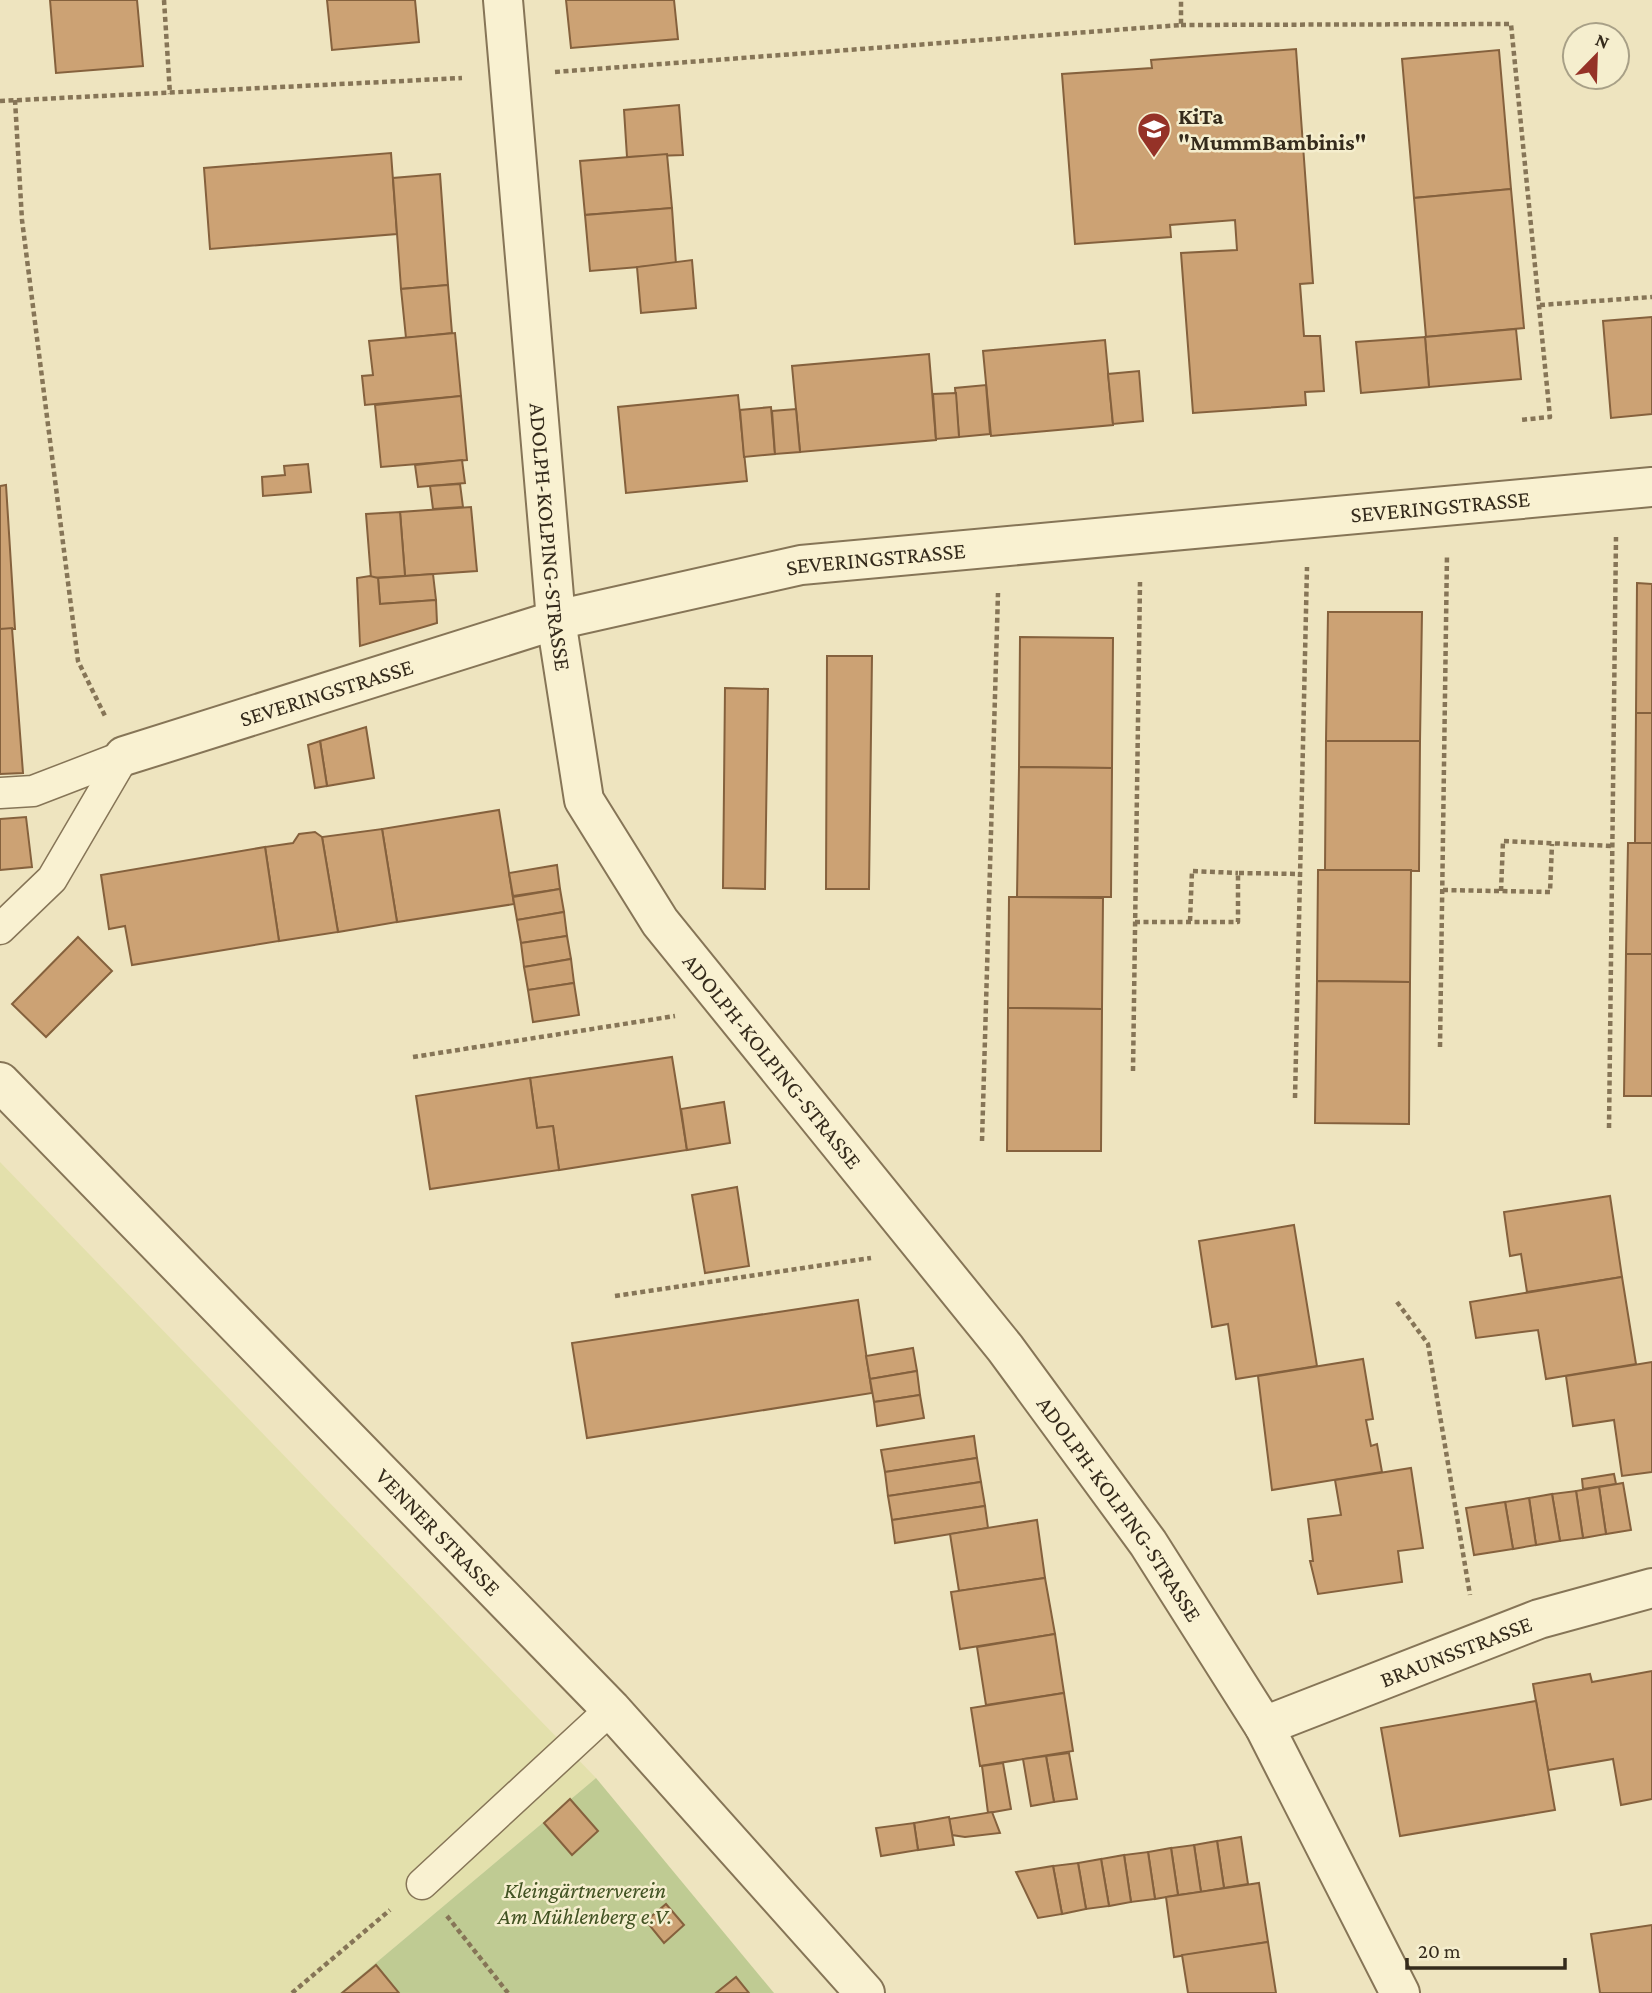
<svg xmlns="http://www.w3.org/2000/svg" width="1652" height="1993" viewBox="0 0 1652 1993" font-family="'Crimson Pro',serif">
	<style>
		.farmland { fill: #e3e0ac }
		.green { fill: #bfcb93 }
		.building { fill: #cca274; stroke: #85613d; stroke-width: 2 }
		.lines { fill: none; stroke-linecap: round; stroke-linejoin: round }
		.service-casing { stroke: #867557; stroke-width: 33 }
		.minor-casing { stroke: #867557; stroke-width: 42 }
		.tertiary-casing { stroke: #867557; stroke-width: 42 }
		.path { stroke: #867557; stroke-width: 4.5; stroke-dasharray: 5 3.5; stroke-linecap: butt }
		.service { stroke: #f9f1d1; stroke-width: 30 }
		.minor { stroke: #f9f1d1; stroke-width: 38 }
		.tertiary { stroke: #f9f1d1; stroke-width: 38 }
		.labels { text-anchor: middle; stroke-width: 5; stroke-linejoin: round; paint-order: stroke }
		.poi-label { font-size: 23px; font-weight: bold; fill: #352b1c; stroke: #f5eece; text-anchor: start }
		.street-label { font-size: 23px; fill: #352b1c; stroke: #f5eece }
		.park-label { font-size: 23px; font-style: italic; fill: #415222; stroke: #f5eece }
	</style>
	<rect width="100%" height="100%" fill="#eee4bf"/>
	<path class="farmland" d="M 0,1162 L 596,1778 L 340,1993 L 0,1993 Z"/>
	<path class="green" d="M 596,1778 L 774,1993 L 340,1993 Z"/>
	<g class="building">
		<path d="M 50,0 L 137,0 L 143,66 L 56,73 Z"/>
		<path d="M 327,0 L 415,0 L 419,42 L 332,50 Z"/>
		<path d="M 566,0 L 674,0 L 678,39 L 571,48 Z"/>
		<path d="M 1296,49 L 1313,283 L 1300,284 L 1304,336 L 1320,336 L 1324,391 L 1305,392 L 1306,405 L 1193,413 L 1181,253 L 1237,250 L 1235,220 L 1170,225 L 1171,237 L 1075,244 L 1062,74 L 1152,68 L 1151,60 Z"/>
		<path d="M 1499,50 L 1511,189 L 1414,198 L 1402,59 Z"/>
		<path d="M 679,105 L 683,155 L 627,157 L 624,110 Z"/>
		<path d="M 391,153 L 397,234 L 210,249 L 204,168 Z"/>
		<path d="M 667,154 L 672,208 L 585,215 L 580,161 Z"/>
		<path d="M 440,174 L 448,285 L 401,289 L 393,178 Z"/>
		<path d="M 1511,189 L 1524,328 L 1426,337 L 1414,198 Z"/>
		<path d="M 672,208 L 676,264 L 590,271 L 585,215 Z"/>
		<path d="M 692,260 L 696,308 L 641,313 L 637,267 Z"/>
		<path d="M 448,285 L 452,333 L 406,338 L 401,289 Z"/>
		<path d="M 1652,317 L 1652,414 L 1611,418 L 1603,321 Z"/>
		<path d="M 1516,329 L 1521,379 L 1429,387 L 1425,337 Z"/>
		<path d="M 455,333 L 461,396 L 365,405 L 362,376 L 373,375 L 369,341 Z"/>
		<path d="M 1425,337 L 1429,387 L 1361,393 L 1356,342 Z"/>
		<path d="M 1105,340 L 1113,425 L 991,436 L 983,351 Z"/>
		<path d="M 929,354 L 936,440 L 800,452 L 792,366 Z"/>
		<path d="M 1139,371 L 1143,421 L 1113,424 L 1108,374 Z"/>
		<path d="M 986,385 L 990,434 L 959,437 L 955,388 Z"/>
		<path d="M 956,393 L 959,437 L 936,439 L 933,394 Z"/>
		<path d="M 738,395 L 747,481 L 626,493 L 618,407 Z"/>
		<path d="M 461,396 L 467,460 L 381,467 L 375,405 Z"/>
		<path d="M 771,407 L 775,454 L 744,457 L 740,410 Z"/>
		<path d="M 796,409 L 800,452 L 775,454 L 772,411 Z"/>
		<path d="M 462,460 L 465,483 L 418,487 L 415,465 Z"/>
		<path d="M 308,464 L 311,492 L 263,496 L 262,477 L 285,475 L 284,466 Z"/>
		<path d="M 460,484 L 463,507 L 433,509 L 430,486 Z"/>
		<path d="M 6,485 L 15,629 L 0,629 L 0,486 Z"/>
		<path d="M 471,507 L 477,571 L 405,576 L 400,512 Z"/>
		<path d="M 400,512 L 405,576 L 371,578 L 366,514 Z"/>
		<path d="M 433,574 L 436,600 L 380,604 L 378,578 Z"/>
		<path d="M 370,576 L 378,578 L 380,604 L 436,600 L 437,623 L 360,646 L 357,578 Z"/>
		<path d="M 1637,583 L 1652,584 L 1652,713 L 1636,713 Z"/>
		<path d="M 1328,612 L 1422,612 L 1420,741 L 1326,741 Z"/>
		<path d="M 12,628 L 23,773 L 0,774 L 0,629 Z"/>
		<path d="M 1020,637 L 1113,638 L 1112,768 L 1019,767 Z"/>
		<path d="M 827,656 L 872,656 L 869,889 L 826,889 Z"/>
		<path d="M 725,688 L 768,689 L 765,889 L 723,888 Z"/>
		<path d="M 1636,713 L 1652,713 L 1652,843 L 1635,843 Z"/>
		<path d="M 366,727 L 374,778 L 327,786 L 320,741 Z"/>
		<path d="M 320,741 L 327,786 L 315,788 L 308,745 Z"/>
		<path d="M 1326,741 L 1420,741 L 1419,871 L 1325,870 Z"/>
		<path d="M 1019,767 L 1112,768 L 1111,897 L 1017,897 Z"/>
		<path d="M 499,810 L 514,904 L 397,922 L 382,829 Z"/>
		<path d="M 26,817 L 32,867 L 0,870 L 0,819 Z"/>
		<path d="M 382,829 L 397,922 L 338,932 L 322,837 Z"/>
		<path d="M 315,832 L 322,837 L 338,932 L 279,941 L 265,847 L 293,843 L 299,834 Z"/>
		<path d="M 1628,843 L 1652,843 L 1652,954 L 1626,954 Z"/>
		<path d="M 265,847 L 279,941 L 132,965 L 125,926 L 109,929 L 101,875 Z"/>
		<path d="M 557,865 L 560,889 L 513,896 L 509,873 Z"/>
		<path d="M 1318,870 L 1411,870 L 1410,982 L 1317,981 Z"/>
		<path d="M 560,889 L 564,912 L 517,920 L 513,897 Z"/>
		<path d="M 1009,897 L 1103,898 L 1102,1009 L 1008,1008 Z"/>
		<path d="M 564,912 L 567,936 L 521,943 L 517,920 Z"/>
		<path d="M 567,936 L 571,959 L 524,967 L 521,943 Z"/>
		<path d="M 78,937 L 112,971 L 46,1037 L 12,1004 Z"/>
		<path d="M 1626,954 L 1652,954 L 1652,1096 L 1624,1096 Z"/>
		<path d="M 571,959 L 574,983 L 528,990 L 524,967 Z"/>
		<path d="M 1317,981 L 1410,982 L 1409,1124 L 1315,1123 Z"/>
		<path d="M 574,983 L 579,1015 L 533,1022 L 528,990 Z"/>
		<path d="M 1008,1008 L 1102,1009 L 1101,1151 L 1007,1151 Z"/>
		<path d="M 672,1057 L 687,1150 L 559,1170 L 553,1126 L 537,1128 L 530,1078 Z"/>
		<path d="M 530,1078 L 537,1128 L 553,1126 L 559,1170 L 430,1189 L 416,1096 Z"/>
		<path d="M 724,1102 L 730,1143 L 687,1150 L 681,1109 Z"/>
		<path d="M 737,1187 L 749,1266 L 705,1273 L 692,1195 Z"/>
		<path d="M 1610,1196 L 1622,1277 L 1527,1292 L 1521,1254 L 1510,1256 L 1504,1212 Z"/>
		<path d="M 1294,1225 L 1317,1366 L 1236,1379 L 1228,1324 L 1212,1327 L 1199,1241 Z"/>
		<path d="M 1622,1277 L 1636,1364 L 1546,1379 L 1538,1330 L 1476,1338 L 1470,1302 Z"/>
		<path d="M 858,1300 L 872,1393 L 587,1438 L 572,1343 Z"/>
		<path d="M 913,1348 L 917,1371 L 870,1379 L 866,1356 Z"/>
		<path d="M 1363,1359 L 1373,1419 L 1366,1420 L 1371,1446 L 1377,1444 L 1382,1472 L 1272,1490 L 1258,1376 Z"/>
		<path d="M 1652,1362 L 1652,1472 L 1622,1476 L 1614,1420 L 1573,1426 L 1566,1376 Z"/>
		<path d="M 917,1371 L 920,1395 L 874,1402 L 870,1379 Z"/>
		<path d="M 920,1395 L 924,1418 L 877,1426 L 874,1402 Z"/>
		<path d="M 974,1436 L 977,1458 L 885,1472 L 881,1450 Z"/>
		<path d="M 977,1458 L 981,1482 L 888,1496 L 885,1472 Z"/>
		<path d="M 1411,1468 L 1423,1548 L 1398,1551 L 1402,1582 L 1318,1594 L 1310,1561 L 1313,1561 L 1308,1519 L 1341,1515 L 1335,1480 Z"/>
		<path d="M 1614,1474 L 1616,1484 L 1583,1489 L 1582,1479 Z"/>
		<path d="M 981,1482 L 985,1506 L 892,1520 L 888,1496 Z"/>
		<path d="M 1623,1483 L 1631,1530 L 1606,1534 L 1599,1487 Z"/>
		<path d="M 1599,1487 L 1606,1534 L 1583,1538 L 1576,1491 Z"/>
		<path d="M 1576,1491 L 1583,1538 L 1560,1541 L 1552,1494 Z"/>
		<path d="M 1552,1494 L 1560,1541 L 1536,1545 L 1529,1498 Z"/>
		<path d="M 1529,1498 L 1536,1545 L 1513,1549 L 1505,1502 Z"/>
		<path d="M 1505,1502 L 1513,1549 L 1474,1555 L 1466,1508 Z"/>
		<path d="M 985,1506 L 988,1528 L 895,1543 L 892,1520 Z"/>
		<path d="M 1037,1520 L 1045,1578 L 959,1591 L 950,1534 Z"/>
		<path d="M 1045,1578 L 1055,1634 L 960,1649 L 951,1592 Z"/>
		<path d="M 1055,1634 L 1064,1693 L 986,1705 L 977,1647 Z"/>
		<path d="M 1652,1671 L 1652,1799 L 1621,1805 L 1613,1759 L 1548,1770 L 1533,1684 L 1590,1674 L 1592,1682 Z"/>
		<path d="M 1064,1693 L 1073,1751 L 980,1766 L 971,1708 Z"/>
		<path d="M 1536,1701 L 1555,1810 L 1400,1836 L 1381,1728 Z"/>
		<path d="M 1069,1753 L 1077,1799 L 1054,1802 L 1046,1756 Z"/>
		<path d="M 1046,1756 L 1054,1802 L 1031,1806 L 1023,1759 Z"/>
		<path d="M 1003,1763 L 1011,1809 L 988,1813 L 982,1766 Z"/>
		<path d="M 570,1799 L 598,1831 L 572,1855 L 544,1823 Z"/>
		<path d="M 992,1812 L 1000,1833 L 965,1837 L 952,1835 L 949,1819 Z"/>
		<path d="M 949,1817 L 954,1845 L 918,1850 L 914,1823 Z"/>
		<path d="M 914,1823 L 918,1850 L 881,1856 L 876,1828 Z"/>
		<path d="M 1241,1837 L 1248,1884 L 1224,1888 L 1217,1841 Z"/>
		<path d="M 1217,1841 L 1224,1888 L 1201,1892 L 1194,1845 Z"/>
		<path d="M 1194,1845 L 1201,1892 L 1178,1895 L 1171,1848 Z"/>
		<path d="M 1171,1848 L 1178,1895 L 1155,1899 L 1148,1852 Z"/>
		<path d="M 1148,1852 L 1155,1899 L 1131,1902 L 1124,1855 Z"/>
		<path d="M 1124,1855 L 1131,1902 L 1109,1906 L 1101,1859 Z"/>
		<path d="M 1101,1859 L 1109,1906 L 1086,1909 L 1078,1863 Z"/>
		<path d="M 1078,1863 L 1086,1909 L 1062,1914 L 1053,1866 Z"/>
		<path d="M 1053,1866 L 1062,1914 L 1038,1918 L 1016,1872 Z"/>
		<path d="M 1259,1883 L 1268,1942 L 1174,1957 L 1166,1897 Z"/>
		<path d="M 666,1904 L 684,1925 L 664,1943 L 646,1921 Z"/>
		<path d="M 1652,1925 L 1652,1993 L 1600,1993 L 1591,1934 Z"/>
		<path d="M 1268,1942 L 1276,1993 L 1188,1993 L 1182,1955 Z"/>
		<path d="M 376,1965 L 399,1993 L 342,1993 Z"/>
		<path d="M 736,1977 L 749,1993 L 716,1993 Z"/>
	</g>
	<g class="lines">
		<g class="service-casing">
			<g id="service">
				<path d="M 0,793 L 33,791 L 124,756"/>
				<path d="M 0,929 L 52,879 L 124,756"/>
				<path d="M 422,1884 L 611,1709"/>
			</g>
		</g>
		<g class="minor-casing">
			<g id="minor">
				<path id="s1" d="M 503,0 L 556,620 L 584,800 L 660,922 L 1005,1348 L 1148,1543 L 1264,1726 L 1400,1993"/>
				<path id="s2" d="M 124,756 L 556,620 L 801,565 L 1652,487"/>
				<path id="s3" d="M 1264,1726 L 1539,1619 L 1652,1588"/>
			</g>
		</g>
		<g class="tertiary-casing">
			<g id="tertiary">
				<path id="s4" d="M 0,1082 L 611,1709 L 865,1993"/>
			</g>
		</g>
		<g class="path">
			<path d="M 164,0 L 170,94"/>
			<path d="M 1181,25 L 1511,24 L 1550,417 L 1520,420"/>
			<path d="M 555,72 L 1181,25 L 1181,0"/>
			<path d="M 15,100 L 22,220 L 78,661 L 105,716"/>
			<path d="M 0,101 L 462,78"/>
			<path d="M 1540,305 L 1652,297"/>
			<path d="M 1443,890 L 1550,892 L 1552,844"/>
			<path d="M 1501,891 L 1503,841 L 1612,846"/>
			<path d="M 1190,921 L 1192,871 L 1238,873"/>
			<path d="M 1135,922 L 1238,922 L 1238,873 L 1300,874"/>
			<path d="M 1440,1047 L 1447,554"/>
			<path d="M 413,1057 L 675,1016"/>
			<path d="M 1133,1071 L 1140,582"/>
			<path d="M 1295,1098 L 1307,567"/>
			<path d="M 1609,1128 L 1616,537"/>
			<path d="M 982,1141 L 998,593"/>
			<path d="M 615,1296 L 871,1258"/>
			<path d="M 1397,1302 L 1428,1344 L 1470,1595"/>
			<path d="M 447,1916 L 508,1993"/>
			<path d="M 292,1993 L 390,1910"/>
		</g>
		<use href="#service" class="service"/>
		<use href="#minor" class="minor"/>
		<use href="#tertiary" class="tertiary"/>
	</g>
	<defs>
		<g id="school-pin" transform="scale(1.75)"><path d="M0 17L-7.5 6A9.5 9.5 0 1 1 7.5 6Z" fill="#953227" stroke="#f5eece"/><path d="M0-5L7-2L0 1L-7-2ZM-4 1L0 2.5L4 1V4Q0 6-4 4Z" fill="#fff"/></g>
	</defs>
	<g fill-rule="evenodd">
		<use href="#school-pin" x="1154" y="129"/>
	</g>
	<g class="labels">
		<g class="poi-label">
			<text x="1178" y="124">KiTa<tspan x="1178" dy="26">"MummBambinis"</tspan></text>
		</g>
		<g class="street-label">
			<text dy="8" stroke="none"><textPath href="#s2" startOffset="1346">SEVERINGSTRASSE</textPath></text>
			<text dy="8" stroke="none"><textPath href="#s1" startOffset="539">ADOLPH-KOLPING-STRASSE</textPath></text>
			<text dy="8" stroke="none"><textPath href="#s2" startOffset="779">SEVERINGSTRASSE</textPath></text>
			<text dy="8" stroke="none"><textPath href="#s2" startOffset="212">SEVERINGSTRASSE</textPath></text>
			<text dy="8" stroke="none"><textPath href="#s1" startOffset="1127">ADOLPH-KOLPING-STRASSE</textPath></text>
			<text dy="8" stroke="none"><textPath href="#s1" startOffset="1694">ADOLPH-KOLPING-STRASSE</textPath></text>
			<text dy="8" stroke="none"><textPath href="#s4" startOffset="628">VENNER STRASSE</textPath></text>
			<text dy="8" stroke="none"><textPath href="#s3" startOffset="206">BRAUNSSTRASSE</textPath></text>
		</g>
		<g class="park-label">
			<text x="585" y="1898">Kleingärtnerverein<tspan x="585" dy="26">Am Mühlenberg e.V.</tspan></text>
		</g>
	</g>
	<g transform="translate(1596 56) rotate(23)"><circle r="33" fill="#f5eece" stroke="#a8a087" stroke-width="2"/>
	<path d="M0-5L12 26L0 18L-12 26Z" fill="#953227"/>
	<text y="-10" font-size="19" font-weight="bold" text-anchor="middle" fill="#352b1c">N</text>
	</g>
	<path d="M1407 1958v10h158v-10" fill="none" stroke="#352b1c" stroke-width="3.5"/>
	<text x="1418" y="1958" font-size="21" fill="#352b1c" stroke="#f5eece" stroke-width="5" paint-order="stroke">20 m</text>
</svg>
